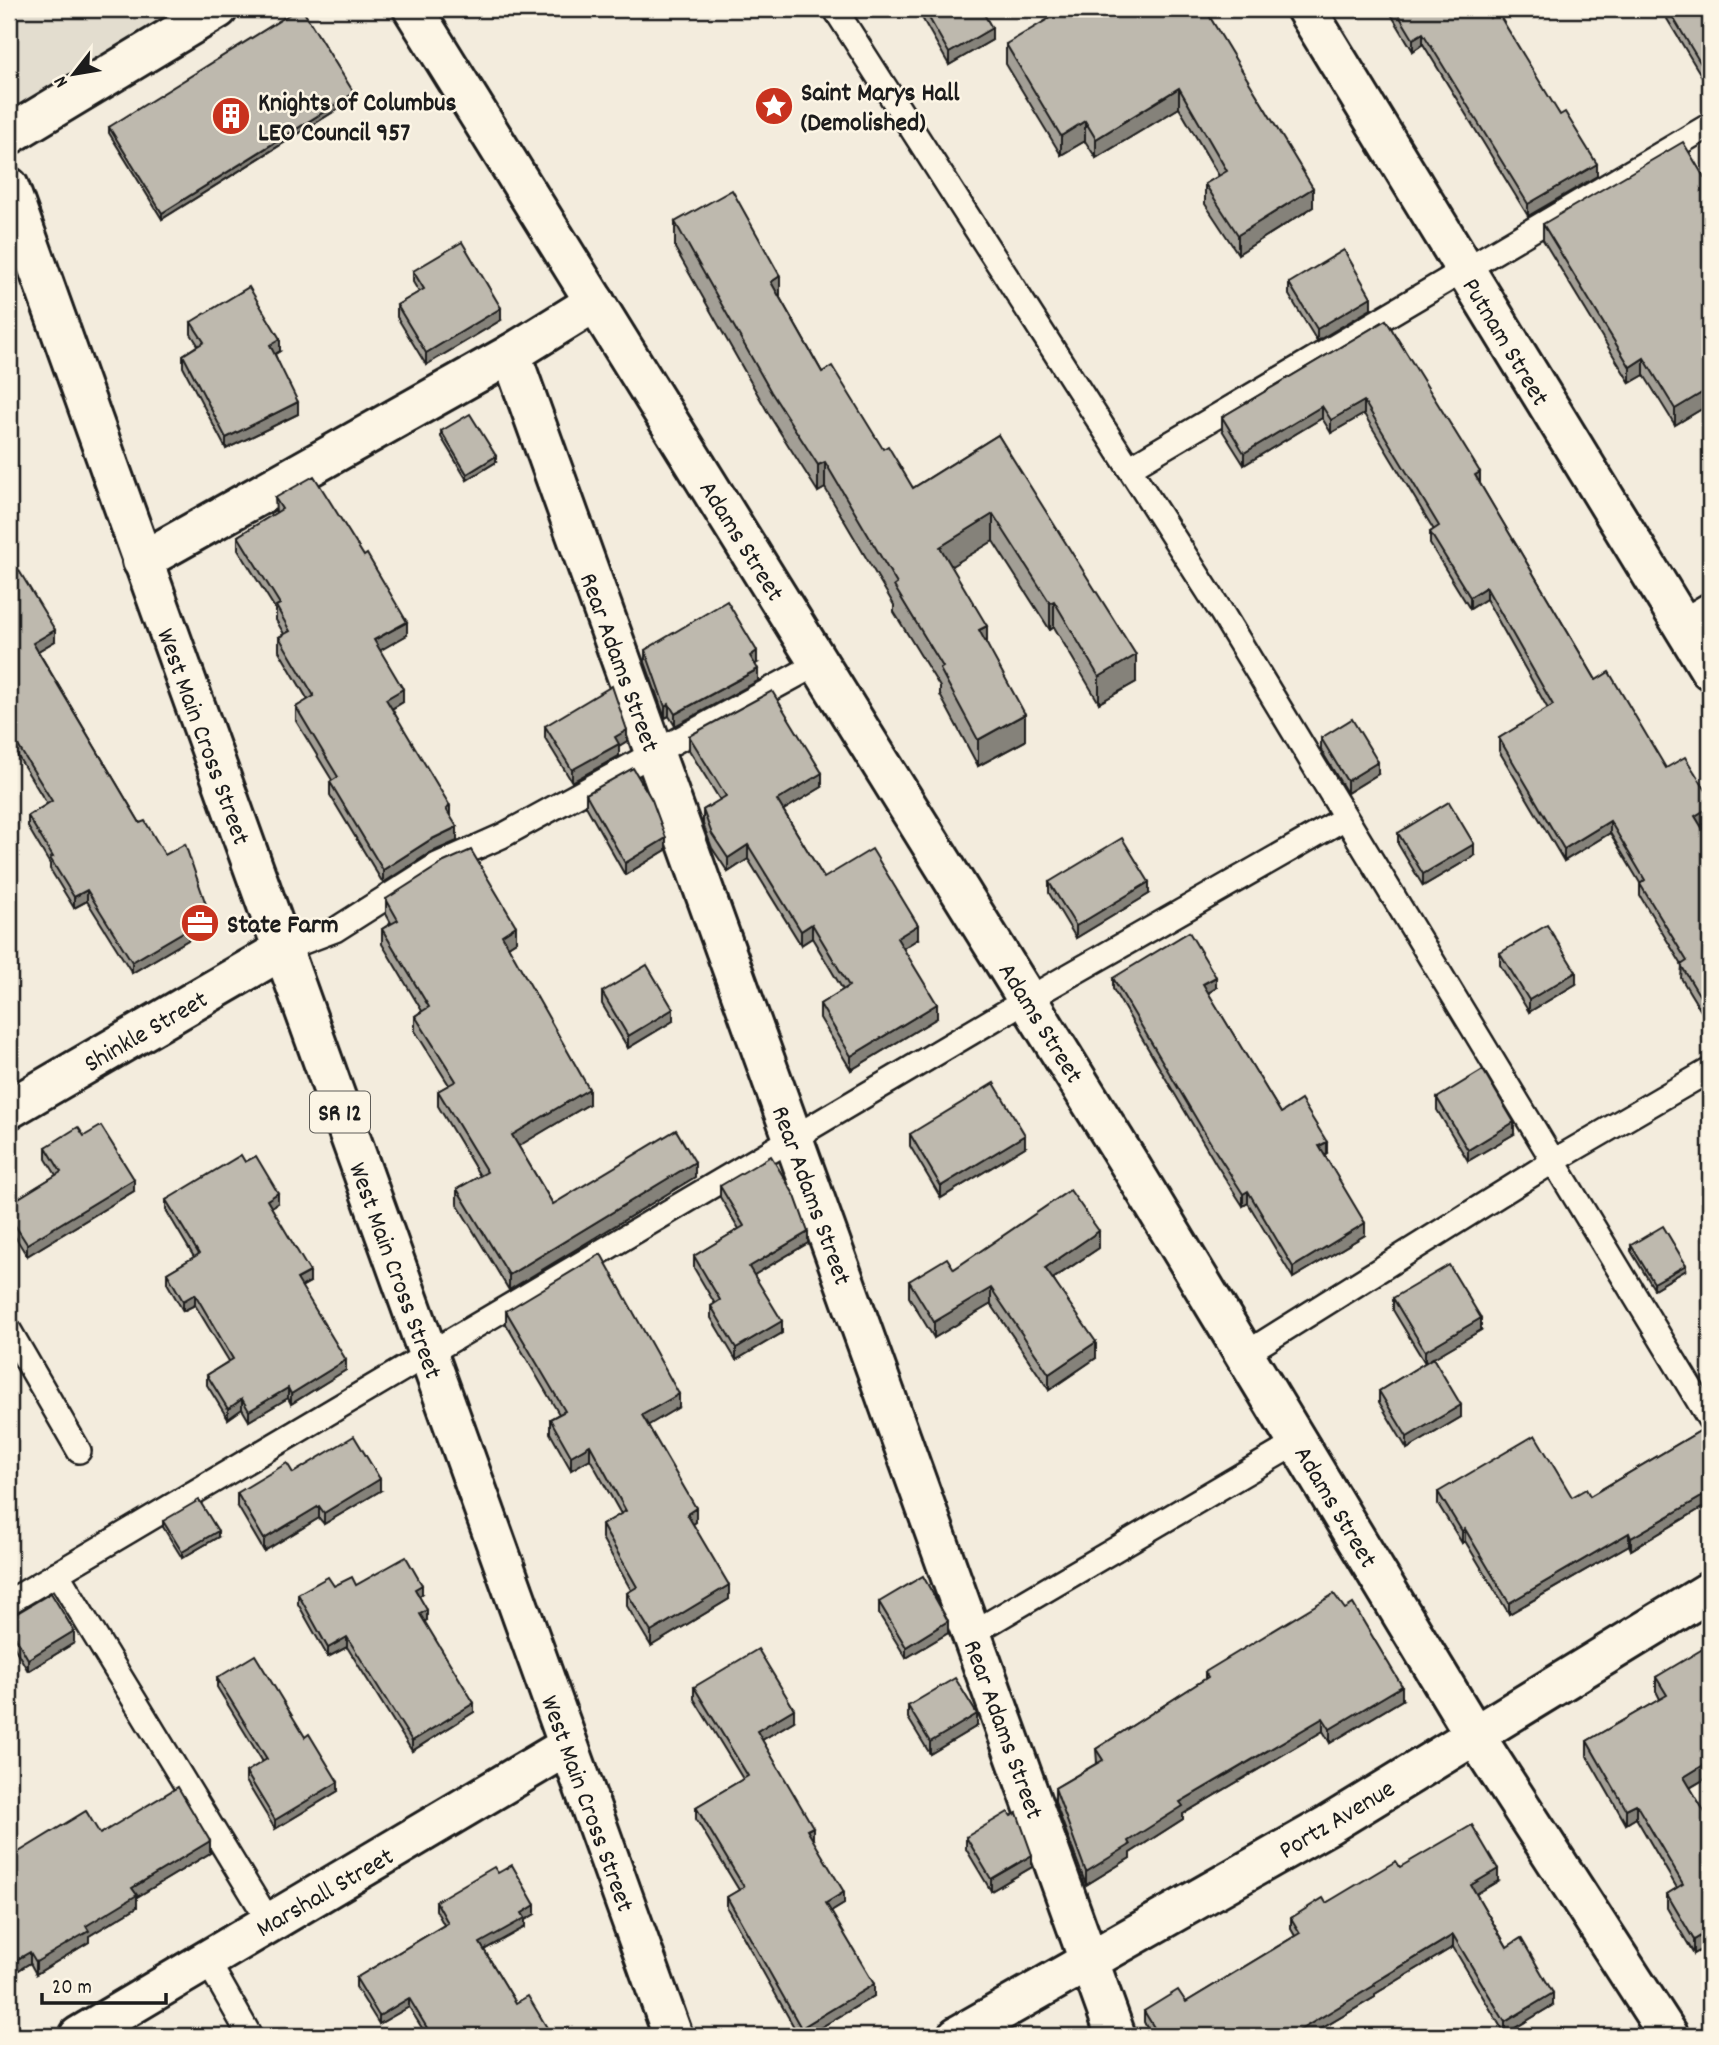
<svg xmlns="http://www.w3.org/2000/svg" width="1719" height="2045" viewBox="0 0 1719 2045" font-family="Dekko,sans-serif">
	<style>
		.built { fill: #e3ddcf }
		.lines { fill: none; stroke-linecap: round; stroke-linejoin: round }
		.service-casing { stroke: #1c1c1c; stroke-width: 28 }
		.minor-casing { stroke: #1c1c1c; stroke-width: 44 }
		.secondary-casing { stroke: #1c1c1c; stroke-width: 44 }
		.trunk-casing { stroke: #1c1c1c; stroke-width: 44 }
		.service { stroke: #fcf5e5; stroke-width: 23 }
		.minor { stroke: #fcf5e5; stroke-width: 38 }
		.secondary { stroke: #fcf5e5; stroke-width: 38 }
		.trunk { stroke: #fcf5e5; stroke-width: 38 }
		.wall { fill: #a39f96; stroke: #1c1c1c; stroke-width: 2 }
		.shaded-wall { fill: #85827a; stroke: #1c1c1c; stroke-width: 2 }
		.building { fill: #beb9ae; stroke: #1c1c1c; stroke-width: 2 }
		.labels { text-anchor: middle; stroke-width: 5; stroke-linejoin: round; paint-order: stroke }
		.shield { fill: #fcf5e5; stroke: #5f5d58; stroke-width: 2 }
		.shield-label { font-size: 24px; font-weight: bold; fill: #1c1c1c }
		.poi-label { font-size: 26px; font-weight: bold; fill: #1c1c1c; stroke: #fcf5e5; text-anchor: start }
		.street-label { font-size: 26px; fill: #1c1c1c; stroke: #fcf5e5 }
	</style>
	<rect width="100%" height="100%" fill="#f3ecdd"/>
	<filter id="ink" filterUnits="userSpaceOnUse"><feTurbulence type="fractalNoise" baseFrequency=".0143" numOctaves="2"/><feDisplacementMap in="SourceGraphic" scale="14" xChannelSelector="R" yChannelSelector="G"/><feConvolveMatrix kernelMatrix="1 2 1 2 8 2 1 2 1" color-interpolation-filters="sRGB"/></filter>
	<g filter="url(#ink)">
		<path class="built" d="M 9,9 L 218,9 L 9,135 Z"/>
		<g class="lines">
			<g class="service-casing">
				<g id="service">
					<path d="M 835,9 L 1222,613 L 1710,1420"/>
					<path d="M 1129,468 L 1710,125"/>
					<path d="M 1680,622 L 1710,604"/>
					<path d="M 282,950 L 335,930 L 437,865 L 502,836 L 819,663"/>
					<path d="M 9,1330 L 79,1451"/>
					<path d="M 1245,1354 L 1552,1162 L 1710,1070"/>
					<path d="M 57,1573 L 270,1923"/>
					<path d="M 9,1602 L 1028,999 L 1345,818"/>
					<path d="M 971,1634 L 1298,1442"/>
					<path d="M 207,1960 L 250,2036"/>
				</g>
			</g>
			<g class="minor-casing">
				<g id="minor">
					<path d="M 413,9 L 1130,1165 L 1474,1734 L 1669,2036"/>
					<path d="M 1306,9 L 1710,670"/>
					<path d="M 511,354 L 1116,2036"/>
					<path d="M 142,561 L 511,354 L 595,302"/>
					<path d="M 9,1109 L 282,950"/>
					<path d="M 79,2036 L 568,1746"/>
					<path d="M 957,2036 L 1328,1825 L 1710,1591"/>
				</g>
			</g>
			<g class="secondary-casing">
				<path id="secondary" d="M 9,135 L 218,9"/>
			</g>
			<g class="trunk-casing">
				<path id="trunk" d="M 9,187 L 673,2036"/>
			</g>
			<use href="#service" class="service"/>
			<use href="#minor" class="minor"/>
			<use href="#secondary" class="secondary"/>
			<use href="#trunk" class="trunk"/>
		</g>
		<g class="wall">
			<path d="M 917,9 L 981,9 L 992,40 L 949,65 Z"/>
			<path d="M 1205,9 L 1313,207 L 1238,254 L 1205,204 L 1205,184 L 1219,176 L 1179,108 L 1096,158 L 1085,141 L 1061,155 L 1006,64 L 1006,44 Z"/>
			<path d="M 1392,9 L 1484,9 L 1560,115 L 1597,176 L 1528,216 L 1423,44 L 1413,51 L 1392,16 Z"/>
			<path d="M 1661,9 L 1710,9 L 1710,90 Z"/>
			<path d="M 354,99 L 162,219 L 109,133 L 109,127 Z"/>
			<path d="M 1710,187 L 1710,404 L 1675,425 L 1644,375 L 1630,383 L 1543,240 L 1543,224 Z"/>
			<path d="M 675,222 L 780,298 L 822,372 L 913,488 L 998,435 L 1136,682 L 1099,703 L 1054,627 L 1050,630 L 993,541 L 951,566 L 987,645 L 1025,741 L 978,766 L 940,695 L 940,687 L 894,612 L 894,605 L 825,488 L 818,492 L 771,418 L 675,248 Z"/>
			<path d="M 413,271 L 501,320 L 426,365 L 397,317 L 397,305 L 419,292 L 413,282 Z"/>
			<path d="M 1289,283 L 1371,309 L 1317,341 L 1289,295 Z"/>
			<path d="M 1386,320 L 1480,484 L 1596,680 L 1701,825 L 1710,841 L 1710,1026 L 1681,978 L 1682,965 L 1640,896 L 1640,883 L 1610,833 L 1564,861 L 1499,751 L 1499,738 L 1548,709 L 1486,599 L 1470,609 L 1430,544 L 1430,532 L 1434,530 L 1364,414 L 1331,433 L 1322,418 L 1244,465 L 1222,430 L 1222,417 Z"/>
			<path d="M 191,322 L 280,351 L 275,354 L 298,414 L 226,449 L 183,367 L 183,355 L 198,345 L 191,334 Z"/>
			<path d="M 441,431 L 496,462 L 467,480 L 441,437 Z"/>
			<path d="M 275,498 L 407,635 L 380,650 L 403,702 L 392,709 L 450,817 L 457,841 L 430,853 L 383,883 L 330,795 L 330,782 L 332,780 L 296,721 L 296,707 L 308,700 L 279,651 L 279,637 L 284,634 L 276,620 L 276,610 L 238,549 L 238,536 L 276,513 Z"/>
			<path d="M 1710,506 L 1710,525 L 1707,519 L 1707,508 Z"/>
			<path d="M 9,554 L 55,641 L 38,651 L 140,823 L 210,927 L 132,973 L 87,901 L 74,908 L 50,869 L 50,864 L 28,827 L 28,816 L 47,804 L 14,750 L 9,753 Z"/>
			<path d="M 645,650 L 757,663 L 755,664 L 758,681 L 675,726 L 669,716 L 665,718 L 645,662 Z"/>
			<path d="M 545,726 L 627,741 L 619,746 L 619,756 L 572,782 L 545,738 Z"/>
			<path d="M 689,736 L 822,787 L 783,810 L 824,878 L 918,939 L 903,948 L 937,1018 L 851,1070 L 820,1018 L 820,1004 L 843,990 L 812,938 L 801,945 L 748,859 L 728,872 L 712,848 L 703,824 L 703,810 L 720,800 L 689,750 Z"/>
			<path d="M 1321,738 L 1378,774 L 1347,793 L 1321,750 Z"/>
			<path d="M 586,794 L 666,850 L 625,875 L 586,806 Z"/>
			<path d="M 1398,833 L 1474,856 L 1423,886 L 1398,844 Z"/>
			<path d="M 1049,882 L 1149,894 L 1076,938 L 1049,893 Z"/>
			<path d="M 386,899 L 516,941 L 508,946 L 589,1104 L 518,1146 L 553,1204 L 695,1177 L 509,1290 L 457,1204 L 457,1189 L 480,1176 L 438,1106 L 438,1091 L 449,1085 L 415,1031 L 415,1016 L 422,1011 L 382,944 L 382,929 L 391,923 L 386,914 Z"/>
			<path d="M 1500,953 L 1576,984 L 1529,1012 L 1500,965 Z"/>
			<path d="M 1113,978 L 1216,988 L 1208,993 L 1281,1113 L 1327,1153 L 1324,1155 L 1365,1235 L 1293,1278 L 1248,1203 L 1243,1206 L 1216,1164 L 1113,989 Z"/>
			<path d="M 602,992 L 673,1021 L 628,1048 L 602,1004 Z"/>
			<path d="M 1437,1098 L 1514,1134 L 1468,1161 L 1437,1110 Z"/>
			<path d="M 910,1134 L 1025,1147 L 941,1198 L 910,1146 Z"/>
			<path d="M 84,1136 L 134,1191 L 27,1256 L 9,1227 L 9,1204 L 56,1175 L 46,1159 L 46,1147 Z"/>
			<path d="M 245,1162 L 278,1203 L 271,1207 L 310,1282 L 301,1287 L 346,1370 L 291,1404 L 288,1398 L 249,1421 L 242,1409 L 228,1419 L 207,1385 L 207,1375 L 229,1361 L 195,1305 L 183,1311 L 167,1283 L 167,1273 L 194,1257 L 166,1210 L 166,1200 Z"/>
			<path d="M 720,1186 L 808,1243 L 754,1275 L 782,1333 L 736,1360 L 711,1318 L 711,1306 L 715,1304 L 694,1268 L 694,1256 L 739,1229 L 720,1197 Z"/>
			<path d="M 1631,1245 L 1686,1270 L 1654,1289 L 1631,1251 Z"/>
			<path d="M 1099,1248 L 1053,1279 L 1096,1358 L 1049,1390 L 991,1304 L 934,1338 L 909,1297 L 909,1281 L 954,1269 Z"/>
			<path d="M 1393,1298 L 1481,1330 L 1433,1358 L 1461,1417 L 1407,1449 L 1379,1402 L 1379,1391 L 1425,1363 L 1393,1310 Z"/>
			<path d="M 506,1311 L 679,1407 L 648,1425 L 696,1522 L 693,1524 L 729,1599 L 651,1646 L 627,1606 L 627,1593 L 631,1590 L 602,1538 L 602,1525 L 621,1514 L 590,1459 L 571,1470 L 550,1433 L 550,1419 L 559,1414 L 506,1324 Z"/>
			<path d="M 1710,1425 L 1710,1503 L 1631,1550 L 1629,1545 L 1509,1614 L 1465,1541 L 1462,1543 L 1438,1504 L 1438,1492 L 1572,1497 L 1590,1496 Z"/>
			<path d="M 380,1491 L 324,1524 L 319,1518 L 264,1551 L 237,1505 L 237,1493 Z"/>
			<path d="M 163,1521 L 218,1537 L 182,1558 L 163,1527 Z"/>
			<path d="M 356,1585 L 422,1594 L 419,1596 L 427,1620 L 424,1621 L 474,1712 L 412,1751 L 347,1647 L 328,1657 L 298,1604 L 298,1594 L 334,1586 Z"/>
			<path d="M 879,1602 L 948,1633 L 906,1658 L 879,1614 Z"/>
			<path d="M 9,1618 L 74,1643 L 28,1671 L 9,1638 Z"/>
			<path d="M 1710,1653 L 1710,1776 L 1690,1788 L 1710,1821 L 1710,1945 L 1694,1954 L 1667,1908 L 1667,1894 L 1677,1888 L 1636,1818 L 1626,1824 L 1587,1756 L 1587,1741 L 1660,1699 L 1656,1691 L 1656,1677 Z"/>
			<path d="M 1205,1672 L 1402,1700 L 1330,1743 L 1323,1731 L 1183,1814 L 1183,1819 L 1130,1853 L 1130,1858 L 1086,1885 L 1055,1802 L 1055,1788 L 1097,1763 L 1096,1749 L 1205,1679 Z"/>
			<path d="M 217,1678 L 305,1737 L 338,1791 L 275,1829 L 246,1781 L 246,1772 L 263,1762 L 217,1687 Z"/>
			<path d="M 694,1687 L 794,1721 L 762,1740 L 813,1839 L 812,1839 L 844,1904 L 831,1912 L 874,1996 L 806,2036 L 799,2036 L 727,1908 L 727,1897 L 739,1890 L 696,1819 L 696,1807 L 743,1779 L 694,1699 Z"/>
			<path d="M 908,1706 L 977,1726 L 930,1754 L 908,1718 Z"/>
			<path d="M 100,1834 L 210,1853 L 137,1897 L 137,1907 L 89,1936 L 89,1942 L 36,1974 L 30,1963 L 9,1976 L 9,1858 Z"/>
			<path d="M 966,1837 L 1032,1867 L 991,1891 L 966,1849 Z"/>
			<path d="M 1400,1867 L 1498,1881 L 1476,1894 L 1507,1947 L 1553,2005 L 1505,2034 L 1453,1947 L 1375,1994 L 1375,1997 L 1309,2036 L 1142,2036 L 1149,2032 L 1144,2022 L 1144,2011 L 1186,2002 L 1295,1936 L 1291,1929 L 1291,1918 L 1326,1903 Z"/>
			<path d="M 498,1873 L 535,1914 L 525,1920 L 525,1927 L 484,1950 L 516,2003 L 552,2036 L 427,2036 L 409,2007 L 379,2024 L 356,1987 L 356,1978 L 444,1925 L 436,1910 L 436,1901 Z"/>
		</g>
		<g class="shaded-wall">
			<path d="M 108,9 L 117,9 L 108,14 Z"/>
			<path d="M 992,28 L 992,40 L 949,65 L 949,53 Z"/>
			<path d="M 1423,33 L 1423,44 L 1413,51 L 1413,39 Z"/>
			<path d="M 1179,88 L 1179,108 L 1096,158 L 1096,139 Z"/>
			<path d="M 354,93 L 354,99 L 162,219 L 162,213 Z"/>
			<path d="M 1085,121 L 1085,141 L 1061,155 L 1061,136 Z"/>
			<path d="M 1597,164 L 1597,176 L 1528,216 L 1528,204 Z"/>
			<path d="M 1313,188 L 1313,207 L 1238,254 L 1238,235 Z"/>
			<path d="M 780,276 L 780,303 L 771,282 Z"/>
			<path d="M 1371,297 L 1371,309 L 1317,341 L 1317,329 Z"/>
			<path d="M 501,308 L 501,320 L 426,365 L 426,353 Z"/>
			<path d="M 280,339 L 280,351 L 270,357 L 270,345 Z"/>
			<path d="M 1644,358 L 1644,375 L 1630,383 L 1630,367 Z"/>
			<path d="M 1710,388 L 1710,404 L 1675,425 L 1675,409 Z"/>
			<path d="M 1364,401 L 1364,414 L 1331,433 L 1331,420 Z"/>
			<path d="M 298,402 L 298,414 L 226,449 L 226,438 Z"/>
			<path d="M 1322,406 L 1322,418 L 1244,465 L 1244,453 Z"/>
			<path d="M 496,456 L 496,462 L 467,480 L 467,474 Z"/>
			<path d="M 825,462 L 825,488 L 818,492 L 818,465 Z"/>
			<path d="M 1480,472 L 1480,485 L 1475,475 Z"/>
			<path d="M 993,514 L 993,541 L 940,573 L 940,547 Z"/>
			<path d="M 1486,587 L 1486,599 L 1470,609 L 1470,597 Z"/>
			<path d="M 1054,601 L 1054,627 L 1050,630 L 1050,603 Z"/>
			<path d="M 407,622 L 407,635 L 374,654 L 374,640 Z"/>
			<path d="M 987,626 L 987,652 L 979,630 Z"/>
			<path d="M 55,630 L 55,641 L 33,654 L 33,643 Z"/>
			<path d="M 757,651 L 757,663 L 750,668 L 750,656 Z"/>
			<path d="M 1136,655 L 1136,682 L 1099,703 L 1099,677 Z"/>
			<path d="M 758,669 L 758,681 L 675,726 L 675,714 Z"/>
			<path d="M 403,689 L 403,702 L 386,712 L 386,699 Z"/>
			<path d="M 669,704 L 669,716 L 665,718 L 665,707 Z"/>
			<path d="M 1025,714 L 1025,741 L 978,766 L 978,740 Z"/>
			<path d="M 627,730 L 627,741 L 619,746 L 619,756 L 572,782 L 572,770 L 615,737 Z"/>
			<path d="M 14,739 L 14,750 L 9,753 L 9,742 Z"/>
			<path d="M 1378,762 L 1378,774 L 1347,793 L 1347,781 Z"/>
			<path d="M 822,773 L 822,787 L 777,814 L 777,800 Z"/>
			<path d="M 450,806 L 450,820 L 446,809 Z"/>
			<path d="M 1710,807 L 1710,820 L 1695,829 L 1695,816 Z"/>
			<path d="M 1610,821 L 1610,833 L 1564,861 L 1564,849 Z"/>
			<path d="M 457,827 L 457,841 L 430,853 L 383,883 L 383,870 L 430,840 Z"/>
			<path d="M 666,838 L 666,850 L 625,875 L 625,863 Z"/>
			<path d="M 1474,844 L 1474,856 L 1423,886 L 1423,874 Z"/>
			<path d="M 748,845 L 748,859 L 728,872 L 728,858 Z"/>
			<path d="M 1149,882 L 1149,894 L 1076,938 L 1076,926 Z"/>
			<path d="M 87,890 L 87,901 L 74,908 L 74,897 Z"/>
			<path d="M 210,916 L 210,927 L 132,973 L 132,962 Z"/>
			<path d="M 812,924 L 812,938 L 801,945 L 801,931 Z"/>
			<path d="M 918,925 L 918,939 L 897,952 L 897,938 Z"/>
			<path d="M 516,926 L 516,941 L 502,950 L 502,935 Z"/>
			<path d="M 1576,972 L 1576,984 L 1529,1012 L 1529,1000 Z"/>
			<path d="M 1216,977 L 1216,988 L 1203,996 L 1203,984 Z"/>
			<path d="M 937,1004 L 937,1018 L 851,1070 L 851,1056 Z"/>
			<path d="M 673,1009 L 673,1021 L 628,1048 L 628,1036 Z"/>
			<path d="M 589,1089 L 589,1104 L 512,1150 L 512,1135 Z"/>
			<path d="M 1514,1122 L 1514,1134 L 1468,1161 L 1468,1150 Z"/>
			<path d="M 1025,1135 L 1025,1147 L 941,1198 L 941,1186 Z"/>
			<path d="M 1327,1142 L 1327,1153 L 1319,1158 L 1319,1146 Z"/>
			<path d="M 695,1162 L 695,1177 L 509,1290 L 509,1275 Z"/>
			<path d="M 134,1179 L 134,1191 L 27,1256 L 27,1244 Z"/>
			<path d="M 1248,1191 L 1248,1203 L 1243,1206 L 1243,1194 Z"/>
			<path d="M 278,1193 L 278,1203 L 267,1210 L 267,1200 Z"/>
			<path d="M 1365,1223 L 1365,1235 L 1293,1278 L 1293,1267 Z"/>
			<path d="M 1099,1231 L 1099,1248 L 1045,1284 L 1045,1268 Z"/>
			<path d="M 808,1232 L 808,1243 L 749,1278 L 749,1267 Z"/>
			<path d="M 1686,1265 L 1686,1270 L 1654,1289 L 1654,1283 Z"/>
			<path d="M 310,1272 L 310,1282 L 297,1289 L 297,1279 Z"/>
			<path d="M 991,1288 L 991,1304 L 934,1338 L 934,1322 Z"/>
			<path d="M 195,1294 L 195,1305 L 183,1311 L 183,1301 Z"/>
			<path d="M 1481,1318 L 1481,1330 L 1425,1363 L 1425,1351 Z"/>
			<path d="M 782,1321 L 782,1333 L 736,1360 L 736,1348 Z"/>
			<path d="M 1096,1342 L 1096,1358 L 1049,1390 L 1049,1374 Z"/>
			<path d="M 346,1360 L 346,1370 L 291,1404 L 291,1394 Z"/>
			<path d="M 288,1388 L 288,1398 L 249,1421 L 249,1411 Z"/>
			<path d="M 679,1394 L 679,1407 L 642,1429 L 642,1415 Z"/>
			<path d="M 242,1399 L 242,1409 L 228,1419 L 228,1409 Z"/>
			<path d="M 1461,1405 L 1461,1417 L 1407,1449 L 1407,1437 Z"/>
			<path d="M 590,1445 L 590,1459 L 571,1470 L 571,1456 Z"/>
			<path d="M 380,1479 L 380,1491 L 324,1524 L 324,1513 Z"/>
			<path d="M 1710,1492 L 1710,1503 L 1631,1550 L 1631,1538 Z"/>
			<path d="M 319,1506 L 319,1518 L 264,1551 L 264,1539 Z"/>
			<path d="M 696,1508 L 696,1522 L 687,1528 L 687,1514 Z"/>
			<path d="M 1465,1529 L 1465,1541 L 1462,1543 L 1462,1531 Z"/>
			<path d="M 218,1531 L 218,1537 L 182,1558 L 182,1552 Z"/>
			<path d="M 1629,1533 L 1629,1545 L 1509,1614 L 1509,1603 Z"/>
			<path d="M 422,1585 L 422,1594 L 415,1599 L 415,1589 Z"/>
			<path d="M 729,1585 L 729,1599 L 651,1646 L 651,1632 Z"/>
			<path d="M 427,1610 L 427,1620 L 420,1624 L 420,1614 Z"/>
			<path d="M 948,1621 L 948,1633 L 906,1658 L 906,1647 Z"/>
			<path d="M 74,1631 L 74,1643 L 28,1671 L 28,1659 Z"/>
			<path d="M 347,1637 L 347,1647 L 328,1657 L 328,1648 Z"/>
			<path d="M 1402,1686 L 1402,1700 L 1330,1743 L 1330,1729 Z"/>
			<path d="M 474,1703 L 474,1712 L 412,1751 L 412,1741 Z"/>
			<path d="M 794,1709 L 794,1721 L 757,1743 L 757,1731 Z"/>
			<path d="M 977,1714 L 977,1726 L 930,1754 L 930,1742 Z"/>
			<path d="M 1323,1718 L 1323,1731 L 1183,1814 L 1183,1819 L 1130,1853 L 1130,1858 L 1086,1885 L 1086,1872 L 1180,1802 Z"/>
			<path d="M 1710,1761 L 1710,1776 L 1684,1791 L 1684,1777 Z"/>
			<path d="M 338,1782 L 338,1791 L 275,1829 L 275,1820 Z"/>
			<path d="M 1636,1804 L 1636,1818 L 1626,1824 L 1626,1809 Z"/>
			<path d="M 813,1827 L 813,1839 L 807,1842 L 807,1830 Z"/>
			<path d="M 210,1841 L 210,1853 L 137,1897 L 137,1907 L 89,1936 L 89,1942 L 36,1974 L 36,1962 L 86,1926 L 132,1888 Z"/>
			<path d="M 1032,1855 L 1032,1867 L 991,1891 L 991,1879 Z"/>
			<path d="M 1498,1869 L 1498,1881 L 1471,1897 L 1471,1885 Z"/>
			<path d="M 844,1892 L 844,1904 L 826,1915 L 826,1903 Z"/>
			<path d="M 535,1905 L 535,1914 L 525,1920 L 525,1927 L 480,1952 L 480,1943 L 522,1913 Z"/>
			<path d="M 1710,1930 L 1710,1945 L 1694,1954 L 1694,1940 Z"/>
			<path d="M 1453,1935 L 1453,1947 L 1375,1994 L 1375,1997 L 1309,2036 L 1292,2036 L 1292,2035 L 1374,1983 Z"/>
			<path d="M 30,1952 L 30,1963 L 9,1976 L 9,1964 Z"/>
			<path d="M 874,1984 L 874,1996 L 806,2036 L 801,2036 L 801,2028 Z"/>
			<path d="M 1553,1993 L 1553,2005 L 1505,2034 L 1505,2022 Z"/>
			<path d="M 409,1998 L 409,2007 L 379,2024 L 379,2016 Z"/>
		</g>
		<g class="building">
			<path d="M 298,9 L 302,9 L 354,93 L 162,213 L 109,127 Z"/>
			<path d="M 924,9 L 981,9 L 992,28 L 949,53 Z"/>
			<path d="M 1065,9 L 1205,9 L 1313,188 L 1238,235 L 1205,184 L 1227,171 L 1179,88 L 1096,139 L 1085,121 L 1061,136 L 1006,44 Z"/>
			<path d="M 1395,9 L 1484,9 L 1490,18 L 1498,13 L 1560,115 L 1565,112 L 1597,164 L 1528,204 L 1423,33 L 1413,39 Z"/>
			<path d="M 1668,9 L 1710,9 L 1710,79 Z"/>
			<path d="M 1683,142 L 1710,187 L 1710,388 L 1675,409 L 1644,358 L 1630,367 L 1543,224 Z"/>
			<path d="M 732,190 L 780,276 L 771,282 L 822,372 L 832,366 L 883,449 L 888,446 L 913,488 L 998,435 L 1136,655 L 1099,677 L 1054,601 L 1050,603 L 993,514 L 940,547 L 987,626 L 979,630 L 1025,714 L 978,740 L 940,669 L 943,667 L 894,586 L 897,584 L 825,462 L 818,465 L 771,392 L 675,222 Z"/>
			<path d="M 462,242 L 501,308 L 426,353 L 397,305 L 424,289 L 413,271 Z"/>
			<path d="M 1344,250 L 1371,297 L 1317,329 L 1289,283 Z"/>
			<path d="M 249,287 L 280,339 L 270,345 L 298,402 L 226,438 L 183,355 L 204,342 L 191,322 Z"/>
			<path d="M 1386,320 L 1480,472 L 1475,475 L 1596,680 L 1609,672 L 1666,768 L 1685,757 L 1710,797 L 1710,807 L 1695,816 L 1710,841 L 1710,1013 L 1681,965 L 1687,961 L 1640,884 L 1645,880 L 1610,821 L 1564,849 L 1499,738 L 1553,705 L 1486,587 L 1470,597 L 1430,532 L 1439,526 L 1364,401 L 1331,420 L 1322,406 L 1244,453 L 1222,417 Z"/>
			<path d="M 470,414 L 496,456 L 467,474 L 441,431 Z"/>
			<path d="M 314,476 L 364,556 L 367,554 L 407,622 L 374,640 L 403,689 L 386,699 L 450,806 L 446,809 L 457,827 L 430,840 L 383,870 L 330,782 L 338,777 L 296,707 L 314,696 L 279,637 L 290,631 L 276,606 L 280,604 L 238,536 L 282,509 L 275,498 Z"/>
			<path d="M 9,554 L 55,630 L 33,643 L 140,823 L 145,821 L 165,855 L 185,844 L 210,916 L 132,962 L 87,890 L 74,897 L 50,858 L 53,857 L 28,816 L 52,801 L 14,739 L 9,742 Z"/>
			<path d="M 727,601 L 757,651 L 750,656 L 758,669 L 675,714 L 669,704 L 665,707 L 645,650 Z"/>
			<path d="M 612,686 L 627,730 L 615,737 L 619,744 L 572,770 L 545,726 Z"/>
			<path d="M 772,691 L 822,773 L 777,800 L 824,878 L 872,849 L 918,925 L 897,938 L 937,1004 L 851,1056 L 820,1004 L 849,986 L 812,924 L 801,931 L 748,845 L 728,858 L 712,834 L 703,810 L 726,796 L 689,736 Z"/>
			<path d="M 1352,719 L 1378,762 L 1347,781 L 1321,738 Z"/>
			<path d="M 633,768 L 652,800 L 666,838 L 625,863 L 586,794 Z"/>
			<path d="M 1449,802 L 1474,844 L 1423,874 L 1398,833 Z"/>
			<path d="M 1122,838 L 1149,882 L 1076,926 L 1049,882 Z"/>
			<path d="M 471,850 L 516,926 L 502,935 L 589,1089 L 512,1135 L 553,1204 L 676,1130 L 695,1162 L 509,1275 L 457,1189 L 487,1172 L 438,1091 L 456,1081 L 415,1016 L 429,1007 L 382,929 L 398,920 L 386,899 L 444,862 Z"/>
			<path d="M 1547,925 L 1576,972 L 1529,1000 L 1500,953 Z"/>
			<path d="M 1189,932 L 1216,977 L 1203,984 L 1281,1113 L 1301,1100 L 1327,1142 L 1319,1146 L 1365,1223 L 1293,1267 L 1248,1191 L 1243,1194 L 1216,1152 L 1113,978 Z"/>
			<path d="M 647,965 L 673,1009 L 628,1036 L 602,992 Z"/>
			<path d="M 1483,1070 L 1514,1122 L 1468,1150 L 1437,1098 Z"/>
			<path d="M 994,1083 L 1025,1135 L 941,1186 L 910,1134 Z"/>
			<path d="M 101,1126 L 134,1179 L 27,1244 L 9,1216 L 9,1204 L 61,1172 L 46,1147 L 78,1127 L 84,1136 Z"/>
			<path d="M 241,1155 L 245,1162 L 256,1156 L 278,1193 L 267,1200 L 310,1272 L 297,1279 L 346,1360 L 291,1394 L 288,1388 L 249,1411 L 242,1399 L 228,1409 L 207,1375 L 233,1359 L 195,1294 L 183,1301 L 167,1273 L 199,1254 L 166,1200 Z"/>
			<path d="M 771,1156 L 795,1196 L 808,1232 L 749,1267 L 782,1321 L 736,1348 L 711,1306 L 720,1300 L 694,1256 L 744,1226 L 720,1186 Z"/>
			<path d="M 1070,1190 L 1099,1231 L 1045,1268 L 1096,1342 L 1049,1374 L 991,1288 L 934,1322 L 909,1281 L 947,1258 L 954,1269 Z"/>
			<path d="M 1663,1226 L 1686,1265 L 1654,1283 L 1631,1245 Z"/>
			<path d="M 601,1254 L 679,1394 L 642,1415 L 696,1508 L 687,1514 L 729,1585 L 651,1632 L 627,1593 L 637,1587 L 602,1525 L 626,1511 L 590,1445 L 571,1456 L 550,1419 L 565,1411 L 506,1311 Z"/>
			<path d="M 1449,1265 L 1481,1318 L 1425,1351 L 1393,1298 Z"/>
			<path d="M 1433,1358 L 1461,1405 L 1407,1437 L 1379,1391 Z"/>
			<path d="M 1710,1425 L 1710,1492 L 1631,1538 L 1629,1533 L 1509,1603 L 1465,1529 L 1462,1531 L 1438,1492 L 1535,1435 L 1572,1497 L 1586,1489 L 1590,1496 Z"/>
			<path d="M 354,1436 L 380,1479 L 324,1513 L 319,1506 L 264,1539 L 237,1493 L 287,1463 L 293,1473 Z"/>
			<path d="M 199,1500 L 218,1531 L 182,1552 L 163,1521 Z"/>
			<path d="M 406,1557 L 422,1585 L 415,1589 L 427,1610 L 420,1614 L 474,1703 L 412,1741 L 347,1637 L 328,1648 L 298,1594 L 328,1577 L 334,1586 L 352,1577 L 356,1585 Z"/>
			<path d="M 923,1576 L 948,1621 L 906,1647 L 879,1602 Z"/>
			<path d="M 51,1593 L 74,1631 L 28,1659 L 9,1626 L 9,1618 Z"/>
			<path d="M 1334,1594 L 1345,1609 L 1353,1604 L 1402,1686 L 1330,1729 L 1323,1718 L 1180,1802 L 1183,1806 L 1128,1841 L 1130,1845 L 1086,1872 L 1055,1788 L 1103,1760 L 1096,1749 L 1208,1677 L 1205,1672 Z"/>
			<path d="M 1706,1647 L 1710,1653 L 1710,1761 L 1684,1777 L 1710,1821 L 1710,1930 L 1694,1940 L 1667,1894 L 1683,1884 L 1636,1804 L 1626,1809 L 1587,1741 L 1667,1695 L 1656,1677 Z"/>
			<path d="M 758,1649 L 794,1709 L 757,1731 L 813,1827 L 807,1830 L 844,1892 L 826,1903 L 874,1984 L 801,2028 L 727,1897 L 744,1887 L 696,1807 L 748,1776 L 694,1687 Z"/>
			<path d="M 255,1655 L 305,1737 L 309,1734 L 338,1782 L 275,1820 L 246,1772 L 267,1759 L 217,1678 Z"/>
			<path d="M 955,1678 L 977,1714 L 930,1742 L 908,1706 Z"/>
			<path d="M 178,1787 L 210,1841 L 132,1888 L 137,1895 L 86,1926 L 89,1931 L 36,1962 L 30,1952 L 9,1964 L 9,1858 L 86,1811 L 100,1834 Z"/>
			<path d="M 1008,1812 L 1011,1816 L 1017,1813 L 1032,1855 L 991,1879 L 966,1837 Z"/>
			<path d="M 1472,1825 L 1498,1869 L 1471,1885 L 1507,1947 L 1521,1938 L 1553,1993 L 1505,2022 L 1453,1935 L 1374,1983 L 1375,1985 L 1292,2035 L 1293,2036 L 1142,2036 L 1155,2029 L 1144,2011 L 1178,1990 L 1186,2002 L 1300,1933 L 1291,1918 L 1323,1898 L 1326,1903 L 1396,1861 L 1400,1867 Z"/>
			<path d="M 512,1865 L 535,1905 L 522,1913 L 525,1918 L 480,1943 L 516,2003 L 528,1996 L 552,2036 L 432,2036 L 409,1998 L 379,2016 L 356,1978 L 448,1923 L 436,1901 L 494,1867 L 498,1873 Z"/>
		</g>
	</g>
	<defs>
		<g id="sight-disc" transform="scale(2.0125)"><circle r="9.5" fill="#c8321e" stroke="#fcf5e5"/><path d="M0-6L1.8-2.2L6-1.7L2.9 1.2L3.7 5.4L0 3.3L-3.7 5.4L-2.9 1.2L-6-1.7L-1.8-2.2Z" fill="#fff"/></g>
		<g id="building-disc" transform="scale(2.0125)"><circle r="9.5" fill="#c8321e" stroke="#fcf5e5"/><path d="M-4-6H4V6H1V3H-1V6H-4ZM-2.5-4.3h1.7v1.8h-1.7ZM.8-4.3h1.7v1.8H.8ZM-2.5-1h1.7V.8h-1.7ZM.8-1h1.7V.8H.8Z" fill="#fff"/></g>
		<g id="office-disc" transform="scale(2.0125)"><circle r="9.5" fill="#c8321e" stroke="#fcf5e5"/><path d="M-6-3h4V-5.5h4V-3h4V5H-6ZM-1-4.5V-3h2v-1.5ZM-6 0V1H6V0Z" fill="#fff"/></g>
	</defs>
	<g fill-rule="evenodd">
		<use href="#sight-disc" x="774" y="106"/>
		<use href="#building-disc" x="231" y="116"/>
		<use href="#office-disc" x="200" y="923"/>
	</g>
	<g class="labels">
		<rect class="shield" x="310" y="1091.5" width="60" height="41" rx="5"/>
		<g class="shield-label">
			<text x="340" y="1120">SR 12</text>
		</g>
		<g class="poi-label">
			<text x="801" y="100">Saint Marys Hall<tspan x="801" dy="30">(Demolished)</tspan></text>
			<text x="258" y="110">Knights of Columbus<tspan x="258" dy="30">LEO Council 957</tspan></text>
			<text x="227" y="932">State Farm</text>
		</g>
		<g class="street-label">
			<text transform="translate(1507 341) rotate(59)" y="9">Putnam Street</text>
			<text transform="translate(743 540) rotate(58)" y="9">Adams Street</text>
			<text transform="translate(621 662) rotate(70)" y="9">Rear Adams Street</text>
			<text transform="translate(205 736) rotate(70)" y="9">West Main Cross Street</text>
			<text transform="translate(1042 1022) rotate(58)" y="9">Adams Street</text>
			<text transform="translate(145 1030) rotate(-30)" y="9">Shinkle Street</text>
			<text transform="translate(813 1195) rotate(70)" y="9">Rear Adams Street</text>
			<text transform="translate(397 1270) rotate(70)" y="9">West Main Cross Street</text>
			<text transform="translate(1337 1506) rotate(59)" y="9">Adams Street</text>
			<text transform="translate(1005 1729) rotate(70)" y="9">Rear Adams Street</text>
			<text transform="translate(589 1803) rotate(70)" y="9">West Main Cross Street</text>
			<text transform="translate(1336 1818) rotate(-31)" y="9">Portz Avenue</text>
			<text transform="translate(324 1891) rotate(-30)" y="9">Marshall Street</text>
		</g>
	</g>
	<rect width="1719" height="2045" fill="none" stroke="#fcf5e5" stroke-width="35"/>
	<rect x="18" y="18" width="1684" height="2010" fill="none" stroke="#1c1c1c" stroke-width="2.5" filter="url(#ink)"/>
	<g transform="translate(74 74) rotate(239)" stroke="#fcf5e5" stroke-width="5" paint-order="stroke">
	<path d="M0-5L12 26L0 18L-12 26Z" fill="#1c1c1c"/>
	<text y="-10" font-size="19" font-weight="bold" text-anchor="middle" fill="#1c1c1c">N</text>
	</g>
	<path d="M42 1993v10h124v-10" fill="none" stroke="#1c1c1c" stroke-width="3.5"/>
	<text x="52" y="1993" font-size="21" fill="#1c1c1c" stroke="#fcf5e5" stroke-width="5" paint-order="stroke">20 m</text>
</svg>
